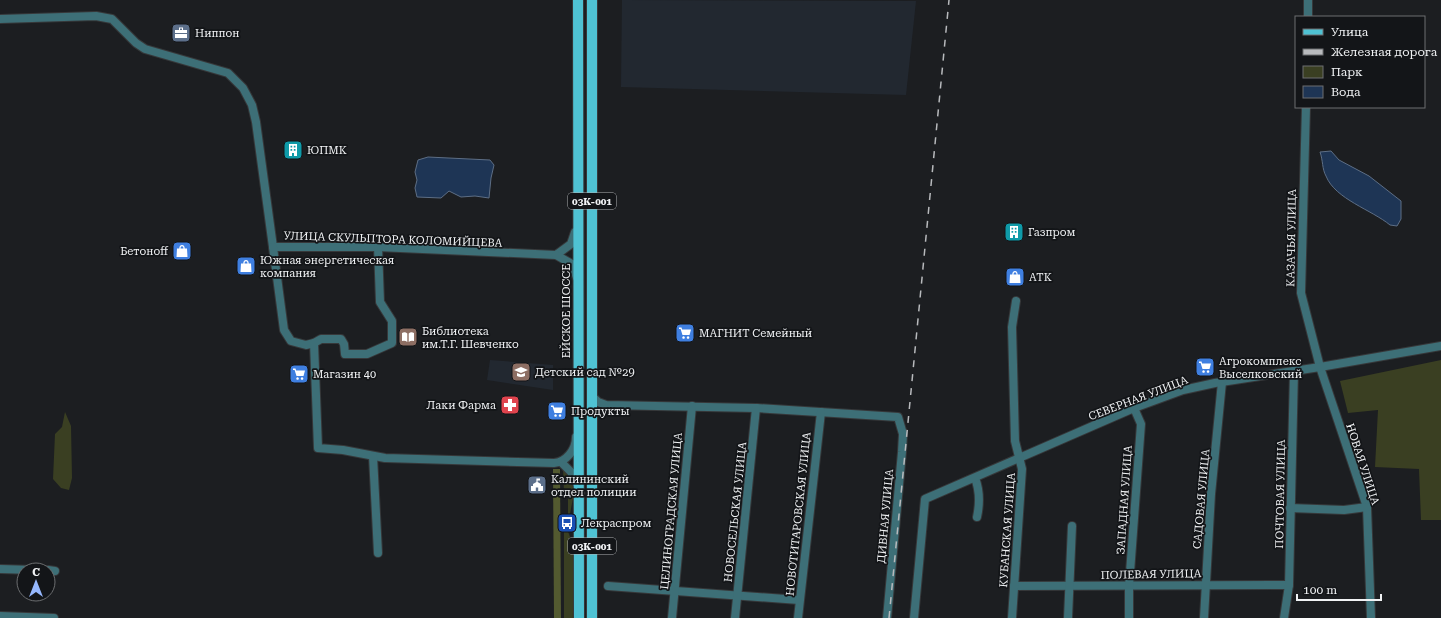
<svg xmlns="http://www.w3.org/2000/svg" width="1441" height="618" viewBox="0 0 1441 618" font-family="'Roboto Serif',serif">
	<style>
		.built { fill: #222830 }
		.green { fill: #3a3f22 }
		.forest { fill: #535a30 }
		.water { fill: #1e3555; stroke: #5d6e85 }
		.lines { fill: none; stroke-linecap: round; stroke-linejoin: round }
		.minor-casing { stroke: #36383a; stroke-width: 10 }
		.major-casing { stroke: #36383a; stroke-width: 12 }
		.minor { stroke: #3d6f77; stroke-width: 8 }
		.major { stroke: #4fc2d3; stroke-width: 10 }
		.rail { stroke: #b8babd; stroke-width: 1.5; stroke-dasharray: 7 7; stroke-linecap: butt }
		.labels { text-anchor: middle; stroke-width: 3.5; stroke-linejoin: round; paint-order: stroke }
		.shield { fill: #131518; stroke: #aeb0b3; stroke-width: 1 }
		.shield-label { font-size: 10px; font-weight: bold; fill: #f1f3f5 }
		.poi-label { font-size: 11px; fill: #f1f3f5; stroke: #131518; text-anchor: start }
		.street-label { font-size: 11px; fill: #f1f3f5; stroke: #131518 }
	</style>
	<rect width="100%" height="100%" fill="#1c1e21"/>
	<g class="built">
		<path d="M 622,0 L 916,1 L 906,95 L 621,87 Z"/>
		<path d="M 490,360 L 553,365 L 553,390 L 487,380 Z"/>
	</g>
	<g class="green">
		<path d="M 1441,360 L 1441,520 L 1421,520 L 1419,469 L 1375,467 L 1378,410 L 1348,413 L 1340,381 Z"/>
		<path d="M 65,412 L 71,426 L 72,478 L 69,490 L 61,488 L 53,479 L 55,434 L 62,427 Z"/>
		<path d="M 563,468 L 573,481 L 573,498 L 570,514 L 568,515 L 568,493 L 564,492 Z"/>
		<path d="M 564,530 L 567,530 C 577,545 573,598 573,618 L 564,618 Z"/>
	</g>
	<path class="forest" d="M 553,469 L 560,469 L 561,618 L 554,618 Z"/>
	<g class="water">
		<path d="M 1331,151 L 1339,160 L 1369,176 L 1401,201 L 1401,219 L 1397,226 L 1390,225 C 1372,210 1335,199 1326,176 C 1322,169 1323,160 1320,152 Z"/>
		<path d="M 428,157 L 490,160 L 494,165 L 491,178 L 489,198 L 475,196 L 461,197 L 449,191 L 441,198 L 417,197 L 415,188 L 417,180 L 415,172 L 418,160 Z"/>
	</g>
	<g class="lines">
		<g class="minor-casing">
			<g id="minor">
				<path d="M 1308,17 L 1308,0"/>
				<path d="M 0,19 L 96,16 L 112,19 L 136,43 L 145,49 L 228,73 L 243,88 L 252,105 L 256,122 L 273,247 L 378,247 L 556,255 L 571,244 L 575,232"/>
				<path d="M 1306,107 L 1301,293 L 1320,367 L 1367,507 L 1371,618"/>
				<path d="M 273,247 L 284,330 L 291,341 L 306,345 L 314,343"/>
				<path d="M 378,247 L 380,302 L 392,321 L 392,343 L 367,354 L 345,354 L 344,344 L 341,339 L 321,339 L 314,343 L 318,448 L 343,450 L 385,458 L 554,463 C 566,462 576,450 576,437"/>
				<path d="M 556,255 L 572,264 L 577,278"/>
				<path d="M 592,396 L 598,402 L 606,405 L 756,408 L 898,417 L 903,434 L 902,452 L 887,618"/>
				<path d="M 373,456 L 378,553"/>
				<path d="M 561,462 L 571,472 L 578,486"/>
				<path d="M 975,478 C 980,491 980,503 977,517"/>
				<path d="M 1290,508 L 1344,510 L 1367,507"/>
				<path d="M 0,569 L 34,570"/>
				<path d="M 48,570 L 55,571"/>
				<path d="M 608,586 L 799,600"/>
				<path d="M 1014,586 L 1289,585"/>
				<path d="M 0,616 L 54,618"/>
				<path d="M 672,618 L 692,406"/>
				<path d="M 735,618 L 756,408"/>
				<path d="M 798,618 L 821,412"/>
				<path d="M 914,618 L 925,499 L 1134,408 L 1183,390 L 1215,383 L 1320,367 L 1441,346"/>
				<path d="M 1012,618 L 1022,469 L 1015,441 L 1012,327 L 1016,301"/>
				<path d="M 1068,618 L 1072,526"/>
				<path d="M 1129,618 L 1129,586 L 1141,424 L 1134,408"/>
				<path d="M 1204,618 L 1211,494 L 1222,382"/>
				<path d="M 1284,618 L 1289,585 L 1294,371"/>
			</g>
		</g>
		<g class="major-casing">
			<g id="major">
				<path d="M 578,0 L 579,618"/>
				<path d="M 592,618 L 592,0"/>
			</g>
		</g>
		<use href="#minor" class="minor"/>
		<use href="#major" class="major"/>
		<path class="rail" d="M 889,618 L 949,0"/>
	</g>
	<defs>
		<g id="office-square" transform="scale(1)"><rect x="-9" y="-9" width="18" height="18" rx="4" fill="#5c6f8a" stroke="#131518"/><path d="M-6-3h4V-5.5h4V-3h4V5H-6ZM-1-4.5V-3h2v-1.5ZM-6 0V1H6V0Z" fill="#fff"/></g>
		<g id="building-square" transform="scale(1)"><rect x="-9" y="-9" width="18" height="18" rx="4" fill="#0f9aa8" stroke="#131518"/><path d="M-4-6H4V6H1V3H-1V6H-4ZM-2.5-4.3h1.7v1.8h-1.7ZM.8-4.3h1.7v1.8H.8ZM-2.5-1h1.7V.8h-1.7ZM.8-1h1.7V.8H.8Z" fill="#fff"/></g>
		<g id="shop-square" transform="scale(1)"><rect x="-9" y="-9" width="18" height="18" rx="4" fill="#3f7fe0" stroke="#131518"/><path d="M-5-2.5h2.3a2.7 3.5 0 0 1 5.4 0H5L5.5 6h-11ZM-1.5-2.5h3a1.5 2.3 0 0 0-3 0Z" fill="#fff"/></g>
		<g id="supermarket-square" transform="scale(1)"><rect x="-9" y="-9" width="18" height="18" rx="4" fill="#3f7fe0" stroke="#131518"/><path d="M-6-5.5h2.5l.6 2H6L4.5 2H-2.5L-4.4-4H-6ZM-1.5 3.2a1.3 1.3 0 1 0 .1 0ZM3 3.2a1.3 1.3 0 1 0 .1 0Z" fill="#fff"/></g>
		<g id="library-square" transform="scale(1)"><rect x="-9" y="-9" width="18" height="18" rx="4" fill="#8d6e63" stroke="#131518"/><path d="M-6-4Q-3-5.5-.7-3.5V5Q-3 3-6 4ZM6-4Q3-5.5 .7-3.5V5Q3 3 6 4Z" fill="#fff"/></g>
		<g id="school-square" transform="scale(1)"><rect x="-9" y="-9" width="18" height="18" rx="4" fill="#8d6e63" stroke="#131518"/><path d="M0-5L7-2L0 1L-7-2ZM-4 1L0 2.5L4 1V4Q0 6-4 4Z" fill="#fff"/></g>
		<g id="pharmacy-square" transform="scale(1)"><rect x="-9" y="-9" width="18" height="18" rx="4" fill="#e0444e" stroke="#131518"/><path d="M-2-6h4v4h4v4h-4v4h-4v-4h-4v-4h4Z" fill="#fff"/></g>
		<g id="civic-square" transform="scale(1)"><rect x="-9" y="-9" width="18" height="18" rx="4" fill="#5c6f8a" stroke="#131518"/><path d="M-.6-6.5H3V-4.5H.6V-3L4-1V1h2V6H-6V1h2V-1L-.6-3ZM-1.2 2.5V6h2.4V2.5Z" fill="#fff"/></g>
		<g id="bus-square" transform="scale(1)"><rect x="-9" y="-9" width="18" height="18" rx="4" fill="#1a4fb4" stroke="#131518"/><path d="M-5-6H5V4H4V6H2V4H-2V6H-4V4H-5ZM-3.5-4V0h7V-4ZM-3.5 1.2v1.5H-2V1.2ZM2 1.2v1.5H3.5V1.2Z" fill="#fff"/></g>
	</defs>
	<g fill-rule="evenodd">
		<use href="#office-square" x="181" y="33"/>
		<use href="#building-square" x="293" y="150"/>
		<use href="#building-square" x="1014" y="232"/>
		<use href="#shop-square" x="182" y="251"/>
		<use href="#shop-square" x="246" y="266"/>
		<use href="#shop-square" x="1015" y="277"/>
		<use href="#supermarket-square" x="685" y="333"/>
		<use href="#library-square" x="408" y="337"/>
		<use href="#supermarket-square" x="1205" y="367"/>
		<use href="#school-square" x="521" y="372"/>
		<use href="#supermarket-square" x="299" y="374"/>
		<use href="#pharmacy-square" x="510" y="405"/>
		<use href="#supermarket-square" x="557" y="411"/>
		<use href="#civic-square" x="537" y="485"/>
		<use href="#bus-square" x="567" y="523"/>
	</g>
	<g class="labels">
		<g class="shield">
			<rect x="568" y="193" width="48" height="16" rx="3"/>
			<rect x="568" y="538" width="48" height="16" rx="3"/>
		</g>
		<g class="shield-label">
			<text x="592" y="205">03К-001</text>
			<text x="592" y="550">03К-001</text>
		</g>
		<g class="poi-label">
			<text x="195" y="37">Ниппон</text>
			<text x="307" y="154">ЮПМК</text>
			<text x="1028" y="236">Газпром</text>
			<text x="168" y="255" text-anchor="end">Бетонoff</text>
			<text x="260" y="264">Южная энергетическая<tspan x="260" dy="13">компания</tspan></text>
			<text x="1029" y="281">АТК</text>
			<text x="422" y="335">Библиотека<tspan x="422" dy="13">им.Т.Г. Шевченко</tspan></text>
			<text x="699" y="337">МАГНИТ Семейный</text>
			<text x="1219" y="365">Агрокомплекс<tspan x="1219" dy="13">Выселковский</tspan></text>
			<text x="535" y="376">Детский сад №29</text>
			<text x="313" y="378">Магазин 40</text>
			<text x="496" y="409" text-anchor="end">Лаки Фарма</text>
			<text x="571" y="415">Продукты</text>
			<text x="551" y="483">Калининский<tspan x="551" dy="13">отдел полиции</tspan></text>
			<text x="581" y="527">Лекраспром</text>
		</g>
		<g class="street-label">
			<text transform="translate(1291 238) rotate(-89)" y="4">КАЗАЧЬЯ УЛИЦА</text>
			<text transform="translate(393 239) rotate(2)" y="4">УЛИЦА СКУЛЬПТОРА КОЛОМИЙЦЕВА</text>
			<text transform="translate(566 311) rotate(-90)" y="4">ЕЙСКОЕ ШОССЕ</text>
			<text transform="translate(1138 398) rotate(-21)" y="4">СЕВЕРНАЯ УЛИЦА</text>
			<text transform="translate(1363 464) rotate(72)" y="4">НОВАЯ УЛИЦА</text>
			<text transform="translate(1280 494) rotate(-89)" y="4">ПОЧТОВАЯ УЛИЦА</text>
			<text transform="translate(1201 499) rotate(-85)" y="4">САДОВАЯ УЛИЦА</text>
			<text transform="translate(1124 500) rotate(-86)" y="4">ЗАПАДНАЯ УЛИЦА</text>
			<text transform="translate(671 511) rotate(-85)" y="4">ЦЕЛИНОГРАДСКАЯ УЛИЦА</text>
			<text transform="translate(735 512) rotate(-84)" y="4">НОВОСЕЛЬСКАЯ УЛИЦА</text>
			<text transform="translate(798 514) rotate(-84)" y="4">НОВОТИТАРОВСКАЯ УЛИЦА</text>
			<text transform="translate(885 516) rotate(-85)" y="4">ДИВНАЯ УЛИЦА</text>
			<text transform="translate(1007 530) rotate(-86)" y="4">КУБАНСКАЯ УЛИЦА</text>
			<text transform="translate(1151 574) rotate(-1)" y="4">ПОЛЕВАЯ УЛИЦА</text>
		</g>
	</g>
	<rect x="1295" y="16" width="130" height="92" fill="#131518" stroke="#6c6e70"/>
	<rect x="1303" y="29" width="20" height="6" fill="#4fc2d3" stroke="#6c6e70"/>
	<text x="1331" y="36" font-size="12" fill="#f1f3f5">Улица</text>
	<rect x="1303" y="49" width="20" height="6" fill="#b8babd" stroke="#6c6e70"/>
	<text x="1331" y="56" font-size="12" fill="#f1f3f5">Железная дорога</text>
	<rect x="1303" y="66" width="20" height="12" fill="#3a3f22" stroke="#6c6e70"/>
	<text x="1331" y="76" font-size="12" fill="#f1f3f5">Парк</text>
	<rect x="1303" y="86" width="20" height="12" fill="#1e3555" stroke="#6c6e70"/>
	<text x="1331" y="96" font-size="12" fill="#f1f3f5">Вода</text>
	<g transform="translate(36 582)"><circle r="19" fill="#131518" stroke="#6c6e70"/>
	<path d="M0-3L7 15L0 10L-7 15Z" fill="#95b7fd"/>
	<text y="-6" font-size="11" font-weight="bold" text-anchor="middle" fill="#f1f3f5">С</text>
	</g>
	<path d="M1297 594v6h84v-6" fill="none" stroke="#f1f3f5" stroke-width="2"/>
	<text x="1303" y="594" font-size="12" fill="#f1f3f5" stroke="#131518" stroke-width="3" paint-order="stroke">100 m</text>
</svg>
